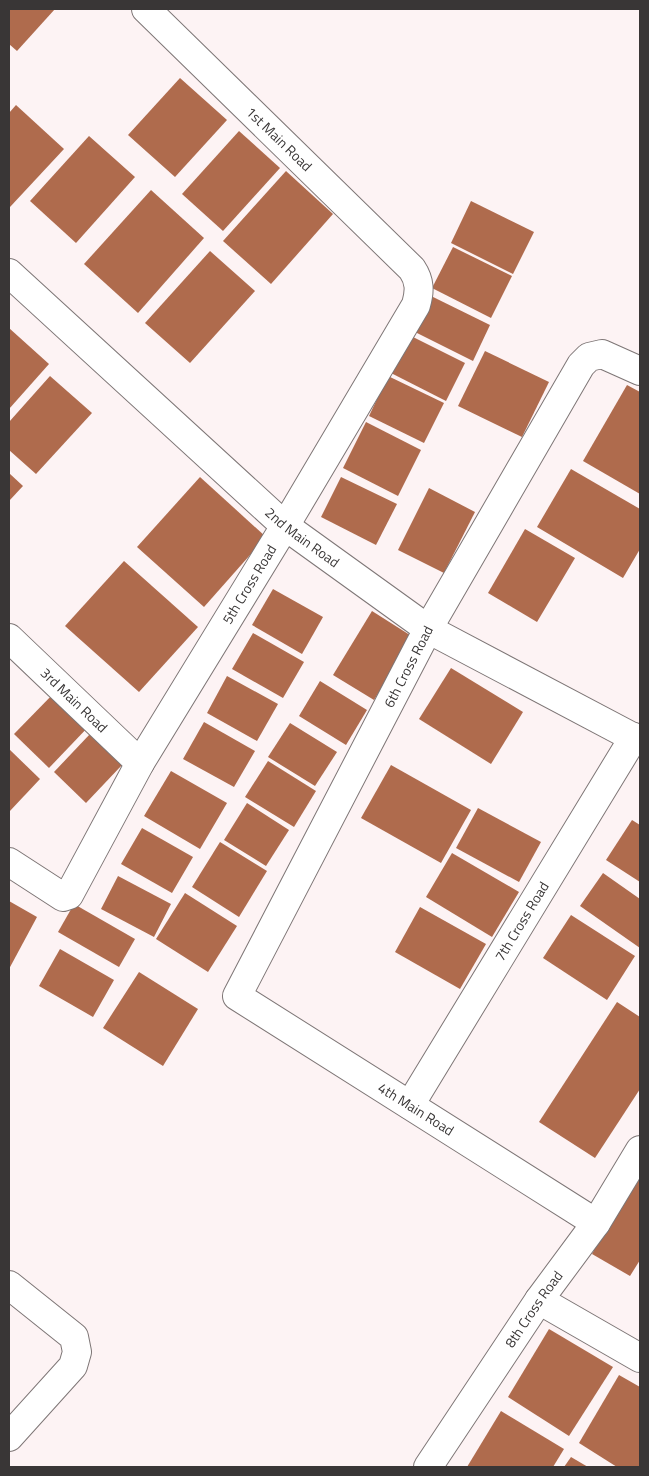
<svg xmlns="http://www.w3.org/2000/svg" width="649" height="1476" viewBox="0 0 649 1476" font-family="'Titillium Web',sans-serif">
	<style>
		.building { fill: #af6b4d }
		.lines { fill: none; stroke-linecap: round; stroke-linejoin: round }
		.minor-casing { stroke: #7e7676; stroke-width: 30 }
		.minor { stroke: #fff; stroke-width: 28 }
		.labels { text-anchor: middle; stroke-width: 5; stroke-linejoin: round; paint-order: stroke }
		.street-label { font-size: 14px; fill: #393636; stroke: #fff }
	</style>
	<rect width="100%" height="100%" fill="#fdf3f4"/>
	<g class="building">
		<path d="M 9,9 L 55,9 L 17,51 L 9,44 Z"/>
		<path d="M 180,78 L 227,120 L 175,177 L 128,135 Z"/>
		<path d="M 16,105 L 64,149 L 10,207 L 9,206 L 9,113 Z"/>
		<path d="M 239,131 L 280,168 L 223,231 L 182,194 Z"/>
		<path d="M 89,136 L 135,177 L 76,243 L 30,201 Z"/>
		<path d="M 286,171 L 333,214 L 271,284 L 223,241 Z"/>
		<path d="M 151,190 L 204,238 L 138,313 L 84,264 Z"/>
		<path d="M 471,201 L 534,232 L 513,274 L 451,243 Z"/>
		<path d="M 453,247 L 512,276 L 491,318 L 432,288 Z"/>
		<path d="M 210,251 L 255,291 L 190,363 L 145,323 Z"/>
		<path d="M 429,295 L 490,325 L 473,361 L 411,330 Z"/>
		<path d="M 9,328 L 49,364 L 9,409 Z"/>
		<path d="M 407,334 L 465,363 L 446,401 L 389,372 Z"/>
		<path d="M 485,351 L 549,382 L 522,437 L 458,406 Z"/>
		<path d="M 50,376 L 92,413 L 36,474 L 9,450 L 9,422 Z"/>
		<path d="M 388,376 L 444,403 L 424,443 L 369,416 Z"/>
		<path d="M 627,385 L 640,392 L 640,494 L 583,461 Z"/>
		<path d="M 366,422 L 421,450 L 398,496 L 343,468 Z"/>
		<path d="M 571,469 L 640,509 L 640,549 L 623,578 L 537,527 Z"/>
		<path d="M 9,473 L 23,486 L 9,501 Z"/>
		<path d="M 200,477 L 266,537 L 204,607 L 137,547 Z"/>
		<path d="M 341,477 L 397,504 L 376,545 L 321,517 Z"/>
		<path d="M 429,488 L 475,512 L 444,573 L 398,550 Z"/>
		<path d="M 525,529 L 575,558 L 537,622 L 488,593 Z"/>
		<path d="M 124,561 L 198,627 L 139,692 L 65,626 Z"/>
		<path d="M 273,589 L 323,617 L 302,654 L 252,625 Z"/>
		<path d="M 372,611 L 413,637 L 374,700 L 333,675 Z"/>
		<path d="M 253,633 L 304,662 L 283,698 L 232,669 Z"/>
		<path d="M 451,668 L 523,712 L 491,764 L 419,719 Z"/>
		<path d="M 227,676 L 278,704 L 257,741 L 207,713 Z"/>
		<path d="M 320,681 L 367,710 L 346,745 L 299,716 Z"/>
		<path d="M 56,691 L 91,724 L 49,768 L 14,734 Z"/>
		<path d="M 204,722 L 255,751 L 234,787 L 183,759 Z"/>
		<path d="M 290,723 L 337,752 L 315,786 L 268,757 Z"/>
		<path d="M 90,734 L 122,765 L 86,803 L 54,772 Z"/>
		<path d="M 9,749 L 40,779 L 9,812 Z"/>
		<path d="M 268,761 L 316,791 L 294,827 L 245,797 Z"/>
		<path d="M 391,765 L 471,810 L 441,863 L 361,818 Z"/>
		<path d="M 171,771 L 227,803 L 200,849 L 144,816 Z"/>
		<path d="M 247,803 L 289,830 L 266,866 L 224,840 Z"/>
		<path d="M 478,808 L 541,842 L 519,882 L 456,848 Z"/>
		<path d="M 632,820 L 640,825 L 640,882 L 606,860 Z"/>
		<path d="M 142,828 L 193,857 L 172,893 L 121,864 Z"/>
		<path d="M 220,842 L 267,871 L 239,917 L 192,887 Z"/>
		<path d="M 452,853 L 519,892 L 492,937 L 426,897 Z"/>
		<path d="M 603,873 L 640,899 L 640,948 L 580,906 Z"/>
		<path d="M 118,876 L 171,904 L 154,937 L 101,909 Z"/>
		<path d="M 185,893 L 237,926 L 208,972 L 156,939 Z"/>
		<path d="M 9,901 L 37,917 L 9,969 Z"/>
		<path d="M 74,904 L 135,939 L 119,967 L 58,932 Z"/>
		<path d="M 420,907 L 486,944 L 460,989 L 395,952 Z"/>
		<path d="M 571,915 L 635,956 L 607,1000 L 543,958 Z"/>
		<path d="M 60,949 L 114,980 L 93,1017 L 39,986 Z"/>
		<path d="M 139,972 L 198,1009 L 163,1066 L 103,1028 Z"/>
		<path d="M 617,1002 L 640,1017 L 640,1089 L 595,1158 L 539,1122 Z"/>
		<path d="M 634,1174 L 640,1178 L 640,1260 L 630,1276 L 592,1254 Z"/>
		<path d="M 549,1329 L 613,1367 L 569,1436 L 508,1397 Z"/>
		<path d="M 619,1375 L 640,1387 L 640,1467 L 617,1467 L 579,1443 Z"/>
		<path d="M 501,1411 L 564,1449 L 553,1467 L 467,1467 Z"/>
		<path d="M 571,1457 L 588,1467 L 564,1467 Z"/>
	</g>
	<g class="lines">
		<g class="minor-casing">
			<g id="minor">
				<path id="s1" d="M 9,273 L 285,526 L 428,629 L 640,741"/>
				<path id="s2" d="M 9,638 L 140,763"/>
				<path id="s3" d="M 9,862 L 63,897 L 69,895 L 140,763 L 285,526 L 416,305 C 420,291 420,281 412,269 L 146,9"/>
				<path id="s4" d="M 410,1105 L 634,737"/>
				<path id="s5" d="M 596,1223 L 237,996 L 428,629 L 581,365 L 589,357 L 602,354 L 640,371"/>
				<path d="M 9,1285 L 74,1337 L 77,1352 L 73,1366 L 9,1437"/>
				<path d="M 539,1300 L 640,1358"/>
				<path id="s6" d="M 428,1467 L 539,1300 L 596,1223 L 640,1150"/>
			</g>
		</g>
		<use href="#minor" class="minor"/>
	</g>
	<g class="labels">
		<g class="street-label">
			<text transform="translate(279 139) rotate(44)" y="5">1st Main Road</text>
			<text dy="5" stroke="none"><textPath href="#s1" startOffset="395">2nd Main Road</textPath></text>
			<text dy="5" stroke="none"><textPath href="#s3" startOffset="430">5th Cross Road</textPath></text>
			<text dy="5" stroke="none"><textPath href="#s5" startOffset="796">6th Cross Road</textPath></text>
			<text dy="5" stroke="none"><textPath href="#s2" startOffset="90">3rd Main Road</textPath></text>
			<text dy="5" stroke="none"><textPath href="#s4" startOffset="215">7th Cross Road</textPath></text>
			<text transform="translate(416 1109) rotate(32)" y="5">4th Main Road</text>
			<text dy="5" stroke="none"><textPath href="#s6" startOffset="190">8th Cross Road</textPath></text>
		</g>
	</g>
	<rect width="649" height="1476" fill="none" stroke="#393636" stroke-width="20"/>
</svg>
